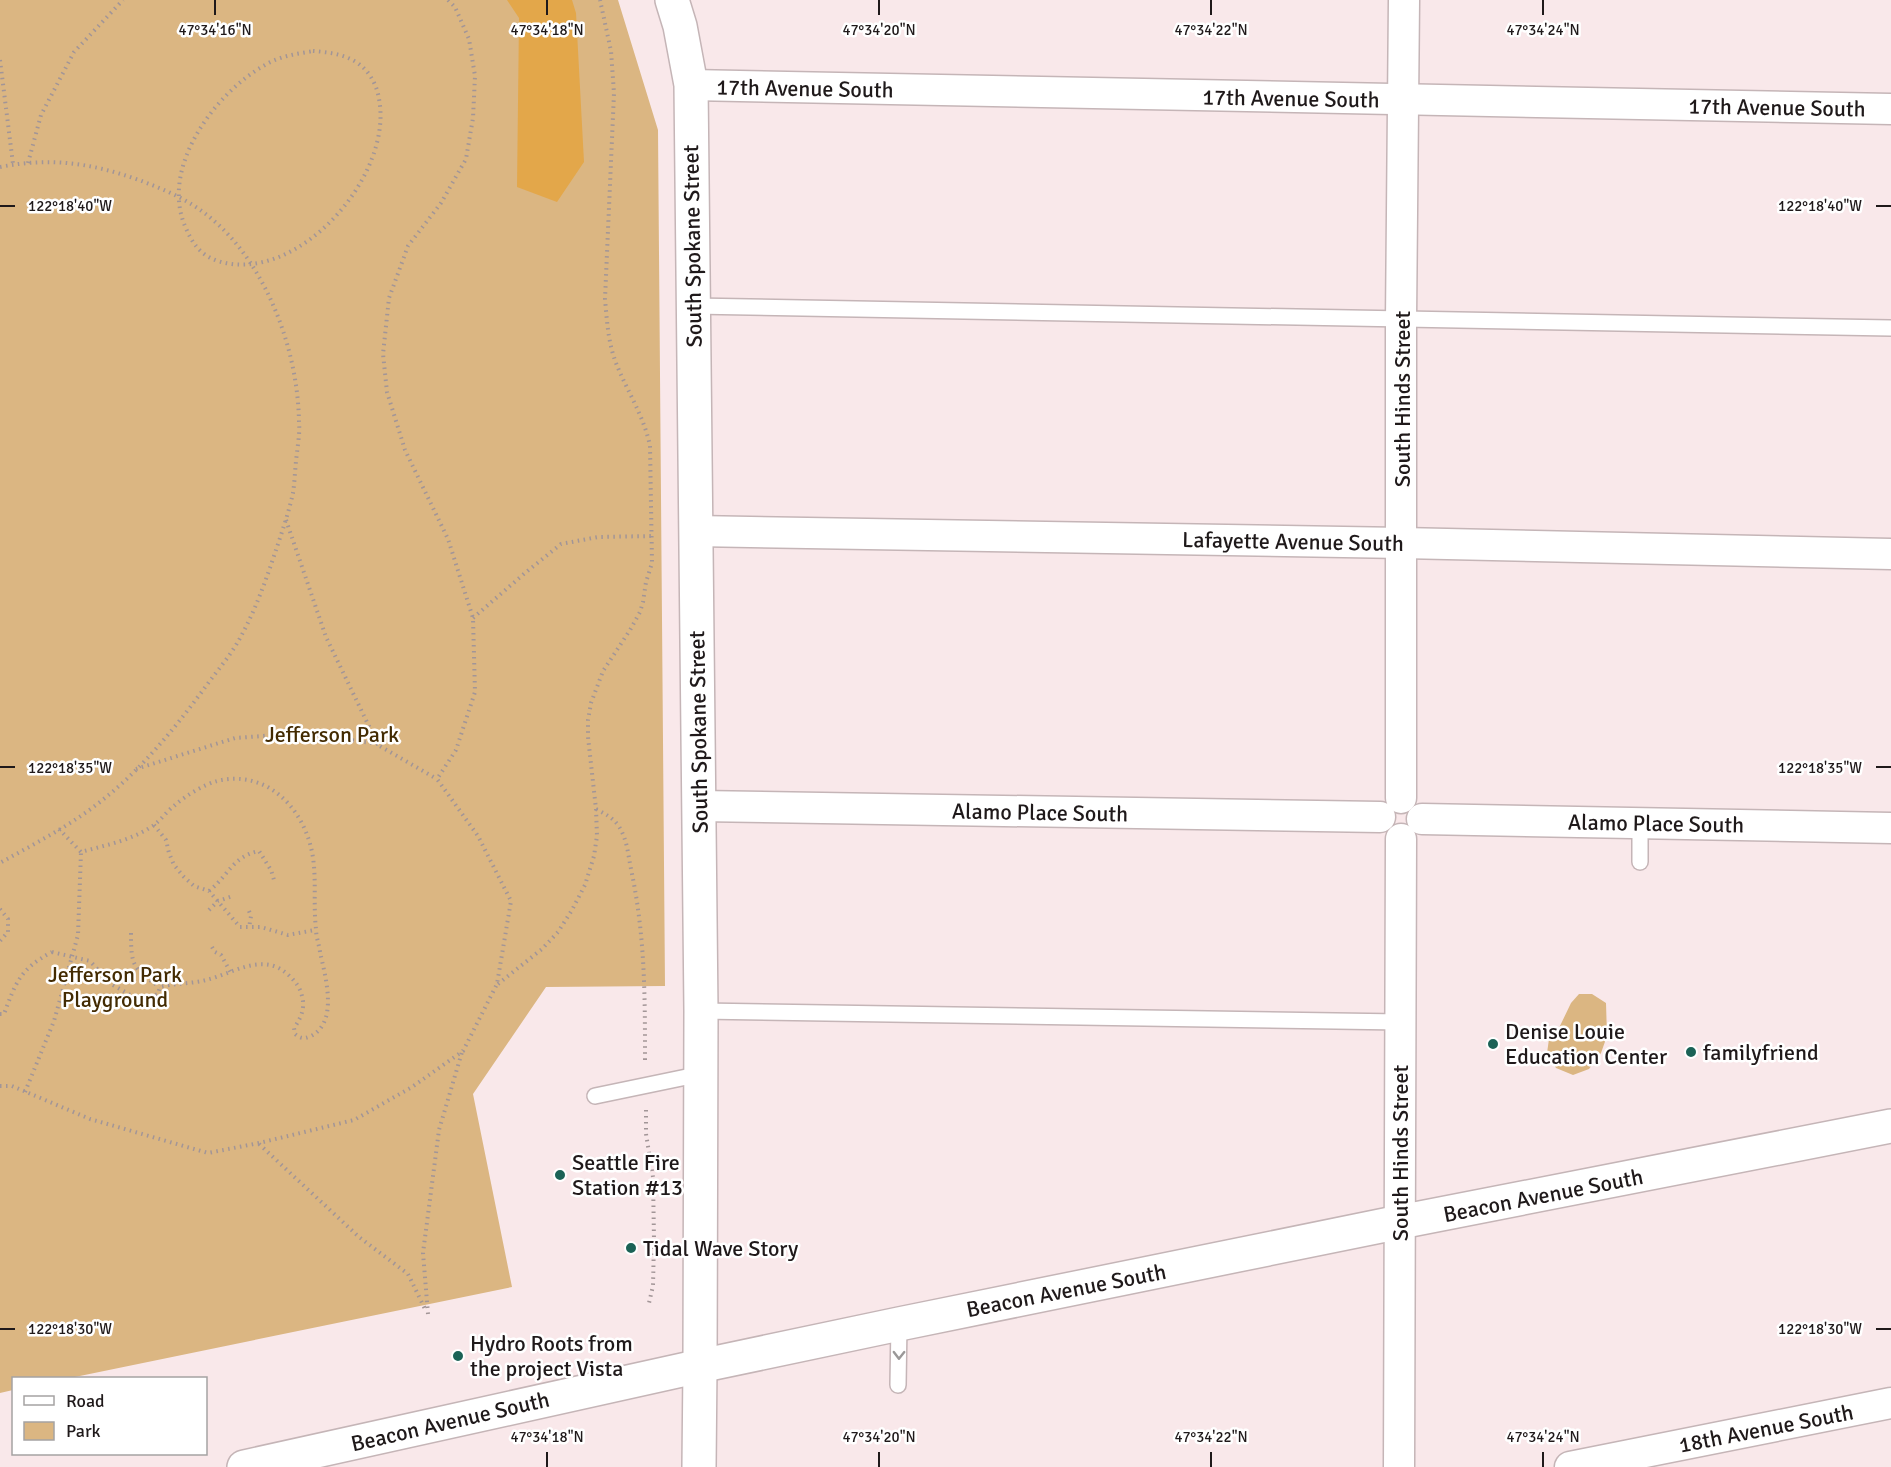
<svg xmlns="http://www.w3.org/2000/svg" width="1891" height="1467" viewBox="0 0 1891 1467" font-family="Signika,sans-serif">
	<style>
		.green { fill: #dbb682 }
		.forest { fill: #e3a74a }
		.lines { fill: none; stroke-linecap: round; stroke-linejoin: round }
		.service-casing { stroke: #c5b5b7; stroke-width: 18 }
		.minor-casing { stroke: #c5b5b7; stroke-width: 33 }
		.tertiary-casing { stroke: #c5b5b7; stroke-width: 36 }
		.secondary-casing { stroke: #c5b5b7; stroke-width: 36 }
		.path { stroke: #a29597; stroke-width: 4; stroke-dasharray: 1.5 4.5; stroke-linecap: butt }
		.service { stroke: #fff; stroke-width: 15 }
		.minor { stroke: #fff; stroke-width: 30 }
		.tertiary { stroke: #fff; stroke-width: 33 }
		.secondary { stroke: #fff; stroke-width: 33 }
		.path-bridge { stroke: #a29597; stroke-width: 4; stroke-dasharray: 1.5 4.5; stroke-linecap: butt }
		.oneway { stroke: #9a9898 }
		.ticks { fill: none; stroke: #1f191a; stroke-width: 2 }
		.poi-dot { fill: #1b6256; stroke: #fff; stroke-width: 2 }
		.labels { text-anchor: middle; stroke-width: 5; stroke-linejoin: round; paint-order: stroke }
		.street-label { font-size: 22px; fill: #1f191a; stroke: #fff }
		.park-label { font-size: 22px; fill: #432b02; stroke: #fff }
		.poi-label { font-size: 22px; fill: #1f191a; stroke: #fff; text-anchor: start }
		.ticks-label { font-size: 15px; text-anchor: middle; fill: #1f191a; stroke: #fff; stroke-width: 5; stroke-linejoin: round; paint-order: stroke }
	</style>
	<rect width="100%" height="100%" fill="#f9e8ea"/>
	<g class="green">
		<path d="M 0,0 L 618,0 L 658,130 L 665,986 L 546,987 L 473,1094 L 512,1287 L 70,1378 L 14,1378 L 13,1390 L 0,1393 Z"/>
		<path d="M 1579,994 L 1592,994 L 1606,1003 L 1607,1036 L 1601,1053 L 1589,1069 L 1573,1075 L 1556,1068 L 1547,1053 L 1549,1039 L 1559,1028 L 1571,1003 Z"/>
	</g>
	<path class="forest" d="M 507,0 L 572,0 L 576,13 L 584,162 L 557,202 L 517,187 L 519,18 Z"/>
	<g class="lines">
		<g class="service-casing">
			<g id="service">
				<path d="M 693,306 L 1891,328"/>
				<path d="M 1640,822 L 1640,862"/>
				<path d="M 701,1011 L 1401,1022"/>
				<path d="M 595,1096 L 701,1074"/>
				<path d="M 898,1385 L 899,1324"/>
			</g>
		</g>
		<g class="minor-casing">
			<g id="minor">
				<path d="M 691,85 L 1891,109"/>
				<path d="M 695,531 L 1402,543 L 1891,554"/>
				<path d="M 1401,798 L 1401,320 L 1404,0"/>
				<path d="M 699,806 L 1380,817"/>
				<path d="M 1422,819 L 1891,828"/>
				<path d="M 1399,1467 L 1401,839"/>
				<path d="M 1570,1467 L 1891,1403"/>
			</g>
		</g>
		<g class="tertiary-casing">
			<path id="tertiary" d="M 699,1467 L 700,1366"/>
		</g>
		<g class="secondary-casing">
			<g id="secondary">
				<path d="M 672,0 L 680,26 L 691,85 L 701,1011 L 700,1366"/>
				<path d="M 244,1467 L 700,1366 L 899,1324 L 1400,1222 L 1891,1126"/>
			</g>
		</g>
		<g class="path">
			<path d="M 313,51 C 327,52 343,54 356,62 C 369,70 377,85 379,99 C 394,176 297,286 218,261 C 200,255 192,243 185,226 C 160,167 215,93 265,65 C 280,56 296,54 313,51 Z"/>
			<path d="M 0,60 L 13,164"/>
			<path d="M 28,163 L 41,115 L 74,52 L 123,0"/>
			<path d="M 0,167 C 51,157 91,163 139,180 C 163,189 187,199 207,215 C 266,261 298,350 299,422 C 300,432 298,443 297,453 C 295,466 295,480 293,493 C 289,511 283,529 277,547 C 266,580 254,615 236,645 C 228,658 218,670 209,682 C 176,727 140,772 96,805 C 66,828 32,845 0,863"/>
			<path d="M 286,520 L 326,637 L 378,745 L 437,779"/>
			<path d="M 473,618 L 525,573 L 561,544 L 598,537 L 652,536"/>
			<path d="M 136,769 L 235,738 L 304,733 L 378,744"/>
			<path d="M 596,809 C 605,814 612,817 618,825 C 627,838 628,854 631,869 C 645,935 645,994 645,1061"/>
			<path d="M 154,825 L 166,840 L 169,853 L 174,865 L 184,877 L 194,886 L 209,891 L 240,927 L 261,927 L 288,935 L 315,930"/>
			<path d="M 59,829 L 81,852 C 106,845 133,840 154,825 C 161,820 167,811 174,806 C 185,796 203,785 217,781 C 266,769 303,807 312,852 C 317,877 313,904 316,929 C 316,937 319,944 320,952 C 325,975 339,1022 311,1036 C 304,1039 301,1039 295,1034 L 294,1028 C 303,1015 306,1005 300,990 C 297,983 291,977 285,972 C 260,953 232,974 206,980 C 191,984 175,983 160,987 L 158,994 L 141,1001 L 111,984 L 90,961"/>
			<path d="M 209,891 C 228,876 233,856 259,851 L 271,870 L 274,880"/>
			<path d="M 0,909 L 8,919 L 8,932 L 0,941"/>
			<path d="M 209,910 L 218,901 L 233,896"/>
			<path d="M 249,911 L 251,916 L 249,928"/>
			<path d="M 131,933 C 131,966 133,969 160,987"/>
			<path d="M 212,947 L 215,952 L 221,955 L 231,973"/>
			<path d="M 498,984 L 542,949 L 558,932 L 572,910 L 585,885 L 594,856 L 597,836 L 596,809 L 588,737 L 588,720 L 591,703 L 603,671 L 630,630 L 640,612 L 643,602 L 646,582 L 652,563 L 650,446 C 644,416 627,391 616,363 C 608,342 607,321 605,299 L 614,93 L 611,51 L 600,0"/>
			<path d="M 0,1014 L 4,1014 C 16,982 20,969 52,952"/>
			<path d="M 0,1086 L 12,1086 L 90,1119 L 208,1153 L 259,1143 L 354,1120 L 412,1087 L 463,1051 L 497,984 L 511,901 L 478,836 L 437,779 L 456,750 L 475,692 L 473,618 L 448,539 L 405,450 L 387,392 L 383,354 L 389,298 L 408,246 L 441,203 L 466,159 L 473,118 L 475,76 L 469,39 L 455,7 L 448,0"/>
			<path d="M 25,1092 L 54,1021 L 78,935 L 81,852"/>
			<path d="M 646,1110 L 646,1134 L 653,1177 L 654,1240 L 653,1286 L 649,1303"/>
			<path d="M 259,1144 L 359,1237 L 408,1274 L 426,1311"/>
			<path d="M 428,1314 L 423,1253 L 439,1130 L 462,1052"/>
		</g>
		<use href="#service" class="service"/>
		<use href="#minor" class="minor"/>
		<use href="#tertiary" class="tertiary"/>
		<use href="#secondary" class="secondary"/>
		<path class="path-bridge" d="M 52,952 L 90,961"/>
	</g>
	<defs><path id="oneway-chevron" d="M-2-3.5L2.5 0L-2 3.5" fill="none" stroke-width="1.6" stroke-linecap="round" stroke-linejoin="round" transform="scale(1.5)"/></defs>
	<use class="oneway" href="#oneway-chevron" transform="translate(899 1355) rotate(91)"/>
	<path class="ticks" d="M 215,0 L 215,15M 547,0 L 547,15M 879,0 L 879,15M 1211,0 L 1211,15M 1543,0 L 1543,15M 0,206 L 15,206M 1876,206 L 1891,206M 0,767 L 15,767M 1876,767 L 1891,767M 0,1329 L 15,1329M 1876,1329 L 1891,1329M 547,1452 L 547,1467M 879,1452 L 879,1467M 1211,1452 L 1211,1467M 1543,1452 L 1543,1467"/>
	<g class="poi-dot">
		<circle cx="1493" cy="1044" r="6"/>
		<circle cx="1691" cy="1052" r="6"/>
		<circle cx="560" cy="1175" r="6"/>
		<circle cx="631" cy="1248" r="6"/>
		<circle cx="458" cy="1356" r="6"/>
	</g>
	<g class="labels">
		<g class="street-label">
			<text transform="translate(805 88) rotate(1)" y="8">17th Avenue South</text>
			<text transform="translate(1291 98) rotate(1)" y="8">17th Avenue South</text>
			<text transform="translate(1777 107) rotate(1)" y="8">17th Avenue South</text>
			<text transform="translate(692 246) rotate(-91)" y="8">South Spokane Street</text>
			<text transform="translate(1402 399) rotate(-90)" y="8">South Hinds Street</text>
			<text transform="translate(1293 541) rotate(1)" y="8">Lafayette Avenue South</text>
			<text transform="translate(698 732) rotate(-91)" y="8">South Spokane Street</text>
			<text transform="translate(1040 812) rotate(1)" y="8">Alamo Place South</text>
			<text transform="translate(1656 823) rotate(1)" y="8">Alamo Place South</text>
			<text transform="translate(1400 1153) rotate(-90)" y="8">South Hinds Street</text>
			<text transform="translate(1543 1195) rotate(-11)" y="8">Beacon Avenue South</text>
			<text transform="translate(1066 1290) rotate(-11)" y="8">Beacon Avenue South</text>
			<text transform="translate(450 1421) rotate(-13)" y="8">Beacon Avenue South</text>
			<text transform="translate(1766 1428) rotate(-11)" y="8">18th Avenue South</text>
		</g>
		<g class="park-label">
			<text x="332" y="742">Jefferson Park</text>
			<text x="115" y="982">Jefferson Park<tspan x="115" dy="25">Playground</tspan></text>
		</g>
		<g class="poi-label">
			<text x="1505" y="1039">Denise Louie<tspan x="1505" dy="25">Education Center</tspan></text>
			<text x="1703" y="1060">familyfriend</text>
			<text x="572" y="1170">Seattle Fire<tspan x="572" dy="25">Station #13</tspan></text>
			<text x="643" y="1256">Tidal Wave Story</text>
			<text x="470" y="1351">Hydro Roots from<tspan x="470" dy="25">the project Vista</tspan></text>
		</g>
	</g>
	<g class="ticks-label">
		<text x="215" y="35">47°34'16"N</text>
		<text x="547" y="35">47°34'18"N</text>
		<text x="879" y="35">47°34'20"N</text>
		<text x="1211" y="35">47°34'22"N</text>
		<text x="1543" y="35">47°34'24"N</text>
		<text x="1820" y="211">122°18'40"W</text>
		<text x="70" y="211">122°18'40"W</text>
		<text x="1820" y="773">122°18'35"W</text>
		<text x="70" y="773">122°18'35"W</text>
		<text x="1820" y="1334">122°18'30"W</text>
		<text x="70" y="1334">122°18'30"W</text>
		<text x="547" y="1442">47°34'18"N</text>
		<text x="879" y="1442">47°34'20"N</text>
		<text x="1211" y="1442">47°34'22"N</text>
		<text x="1543" y="1442">47°34'24"N</text>
	</g>
	<rect x="12" y="1377" width="195" height="78" fill="#ffffff" stroke="#a5a3a3" stroke-width="1.5"/>
	<rect x="24" y="1396" width="30" height="9" fill="#ffffff" stroke="#a5a3a3" stroke-width="1.5"/>
	<text x="66" y="1407" font-size="18" fill="#1f191a">Road</text>
	<rect x="24" y="1422" width="30" height="18" fill="#dbb682" stroke="#a5a3a3" stroke-width="1.5"/>
	<text x="66" y="1437" font-size="18" fill="#1f191a">Park</text>
</svg>
